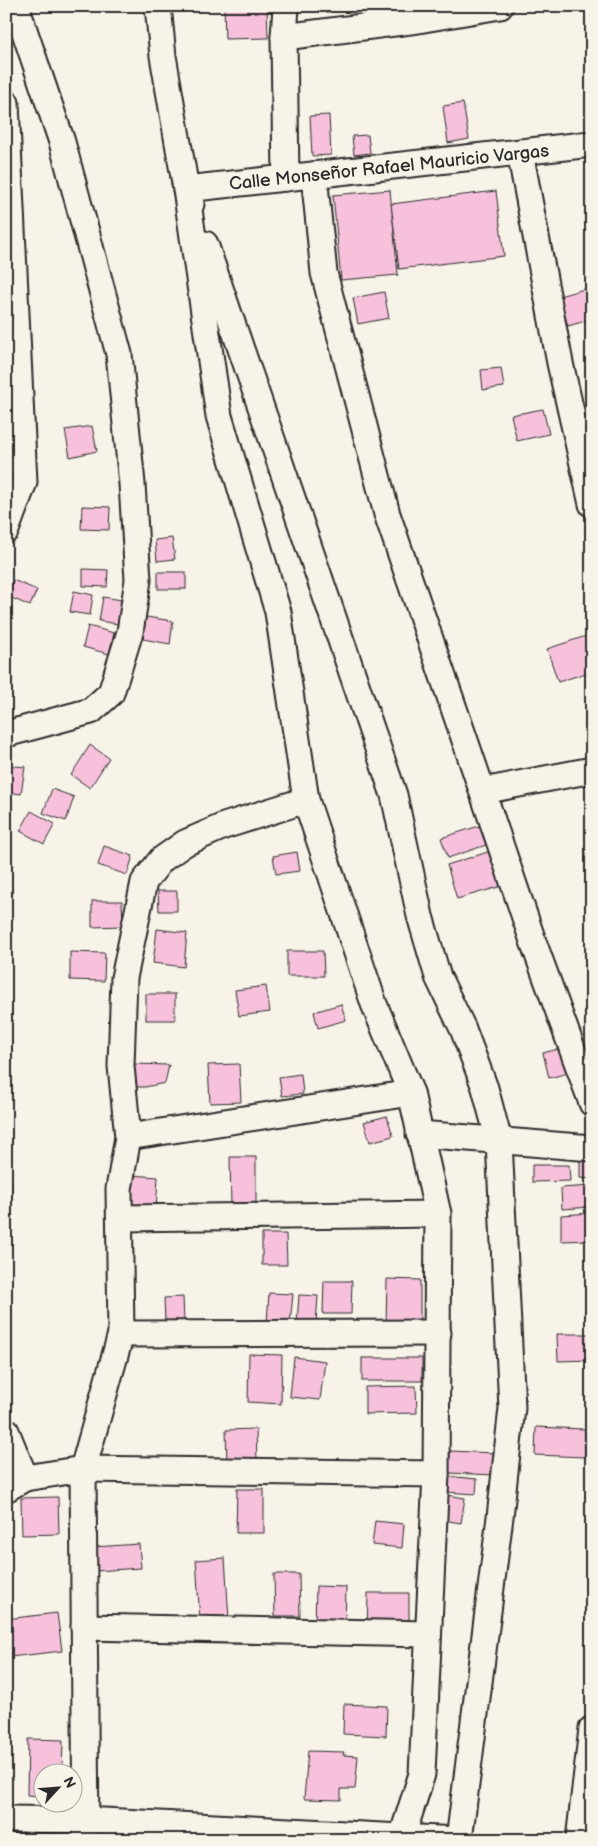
<svg xmlns="http://www.w3.org/2000/svg" width="598" height="1846" viewBox="0 0 598 1846" font-family="'Balsamiq Sans',sans-serif">
	<style>
		.building { fill: #f7c1dc; stroke: #2b2b2b }
		.lines { fill: none; stroke-linecap: round; stroke-linejoin: round }
		.street-casing { stroke: #2b2b2b; stroke-width: 29 }
		.street { stroke: #f7f3e8; stroke-width: 25 }
		.labels { text-anchor: middle; stroke-width: 5; stroke-linejoin: round; paint-order: stroke }
		.street-label { font-size: 18px; fill: #2b2b2b; stroke: #f7f3e8 }
	</style>
	<rect width="100%" height="100%" fill="#f7f3e8"/>
	<filter id="ink" filterUnits="userSpaceOnUse"><feTurbulence type="fractalNoise" baseFrequency=".02" numOctaves="2"/><feDisplacementMap in="SourceGraphic" scale="10" xChannelSelector="R" yChannelSelector="G"/><feConvolveMatrix kernelMatrix="1 2 1 2 8 2 1 2 1" color-interpolation-filters="sRGB"/></filter>
	<g filter="url(#ink)">
		<g class="building">
			<path d="M 224,6 L 267,6 L 268,38 L 225,39 Z"/>
			<path d="M 463,103 L 469,139 L 448,143 L 443,106 Z"/>
			<path d="M 329,115 L 331,155 L 312,156 L 310,116 Z"/>
			<path d="M 368,135 L 370,153 L 354,155 L 352,136 Z"/>
			<path d="M 390,190 L 398,275 L 341,280 L 333,195 Z"/>
			<path d="M 496,191 L 504,256 L 399,269 L 391,204 Z"/>
			<path d="M 592,287 L 592,319 L 568,326 L 559,296 Z"/>
			<path d="M 384,292 L 389,318 L 358,324 L 353,298 Z"/>
			<path d="M 501,368 L 504,387 L 483,390 L 481,370 Z"/>
			<path d="M 543,409 L 549,434 L 517,441 L 511,415 Z"/>
			<path d="M 92,426 L 97,451 L 70,457 L 65,430 Z"/>
			<path d="M 82,506 L 110,507 L 109,530 L 81,529 Z"/>
			<path d="M 172,538 L 175,559 L 157,561 L 155,540 Z"/>
			<path d="M 83,569 L 108,570 L 107,587 L 83,586 Z"/>
			<rect x="158" y="572" width="28" height="17"/>
			<path d="M 13,580 L 37,590 L 30,606 L 7,596 Z"/>
			<path d="M 74,591 L 93,595 L 90,615 L 70,612 Z"/>
			<path d="M 103,597 L 128,601 L 124,625 L 99,621 Z"/>
			<path d="M 146,617 L 173,621 L 170,644 L 143,639 Z"/>
			<path d="M 88,626 L 114,633 L 109,654 L 83,647 Z"/>
			<path d="M 586,636 L 592,655 L 592,671 L 558,682 L 547,649 Z"/>
			<path d="M 90,745 L 109,758 L 90,788 L 71,775 Z"/>
			<path d="M 6,765 L 25,767 L 21,794 L 6,792 Z"/>
			<path d="M 52,789 L 74,797 L 66,821 L 43,813 Z"/>
			<path d="M 31,811 L 55,824 L 44,844 L 20,831 Z"/>
			<path d="M 479,826 L 486,845 L 448,858 L 441,838 Z"/>
			<path d="M 104,846 L 133,856 L 127,875 L 98,865 Z"/>
			<path d="M 491,851 L 502,886 L 457,899 L 447,865 Z"/>
			<path d="M 297,852 L 300,871 L 276,874 L 273,856 Z"/>
			<path d="M 158,891 L 177,891 L 177,911 L 159,911 Z"/>
			<path d="M 92,901 L 122,901 L 123,926 L 92,927 Z"/>
			<path d="M 157,929 L 187,933 L 184,967 L 153,963 Z"/>
			<path d="M 287,951 L 323,951 L 324,976 L 287,976 Z"/>
			<path d="M 70,952 L 105,953 L 104,981 L 70,980 Z"/>
			<path d="M 266,986 L 270,1012 L 239,1016 L 235,990 Z"/>
			<rect x="146" y="994" width="29" height="26"/>
			<path d="M 341,1004 L 346,1020 L 318,1028 L 314,1012 Z"/>
			<path d="M 573,1045 L 580,1070 L 549,1078 L 543,1053 Z"/>
			<path d="M 133,1064 L 169,1065 L 165,1083 L 145,1087 L 127,1087 Z"/>
			<path d="M 239,1064 L 241,1102 L 210,1103 L 208,1065 Z"/>
			<path d="M 301,1074 L 303,1094 L 282,1096 L 279,1077 Z"/>
			<path d="M 387,1116 L 393,1136 L 370,1142 L 364,1122 Z"/>
			<path d="M 580,1153 L 592,1154 L 592,1179 L 580,1178 Z"/>
			<path d="M 230,1157 L 256,1157 L 256,1206 L 231,1207 Z"/>
			<path d="M 532,1165 L 569,1165 L 570,1181 L 532,1182 Z"/>
			<path d="M 6,1171 L 9,1171 L 12,1195 L 6,1196 Z"/>
			<path d="M 131,1175 L 158,1177 L 156,1211 L 129,1209 Z"/>
			<path d="M 592,1186 L 592,1207 L 562,1209 L 561,1188 Z"/>
			<path d="M 592,1213 L 592,1240 L 561,1241 L 561,1215 Z"/>
			<path d="M 262,1234 L 286,1234 L 287,1265 L 262,1265 Z"/>
			<path d="M 387,1279 L 420,1280 L 420,1324 L 386,1324 Z"/>
			<path d="M 324,1281 L 352,1281 L 351,1314 L 323,1314 Z"/>
			<path d="M 269,1293 L 293,1294 L 290,1324 L 267,1322 Z"/>
			<path d="M 299,1295 L 318,1296 L 316,1324 L 297,1323 Z"/>
			<path d="M 183,1297 L 184,1321 L 165,1321 L 164,1298 Z"/>
			<path d="M 557,1334 L 592,1334 L 592,1360 L 558,1361 Z"/>
			<path d="M 249,1354 L 282,1355 L 281,1404 L 248,1402 Z"/>
			<path d="M 294,1357 L 325,1361 L 320,1400 L 290,1397 Z"/>
			<rect x="362" y="1358" width="60" height="23"/>
			<path d="M 416,1386 L 417,1413 L 365,1414 L 365,1387 Z"/>
			<path d="M 536,1427 L 585,1429 L 585,1457 L 535,1455 Z"/>
			<path d="M 256,1429 L 257,1461 L 227,1462 L 226,1430 Z"/>
			<path d="M 450,1451 L 495,1453 L 495,1475 L 449,1473 Z"/>
			<path d="M 446,1476 L 477,1479 L 476,1494 L 445,1492 Z"/>
			<path d="M 237,1489 L 264,1489 L 264,1533 L 236,1533 Z"/>
			<path d="M 447,1495 L 465,1498 L 461,1523 L 443,1520 Z"/>
			<path d="M 58,1497 L 59,1534 L 22,1535 L 21,1498 Z"/>
			<path d="M 375,1521 L 404,1524 L 402,1548 L 372,1545 Z"/>
			<path d="M 139,1544 L 141,1568 L 95,1571 L 94,1547 Z"/>
			<path d="M 225,1558 L 229,1619 L 200,1621 L 196,1560 Z"/>
			<path d="M 274,1574 L 299,1574 L 300,1616 L 275,1616 Z"/>
			<path d="M 316,1586 L 346,1587 L 345,1626 L 315,1625 Z"/>
			<path d="M 368,1593 L 409,1593 L 409,1633 L 367,1633 Z"/>
			<path d="M 57,1613 L 62,1651 L 10,1657 L 6,1619 Z"/>
			<path d="M 344,1704 L 387,1706 L 386,1736 L 343,1734 Z"/>
			<path d="M 28,1739 L 63,1740 L 62,1774 L 42,1774 L 42,1796 L 27,1795 Z"/>
			<path d="M 308,1751 L 344,1752 L 343,1755 L 358,1756 L 355,1789 L 341,1789 L 341,1800 L 304,1799 Z"/>
			<path d="M 102,1836 L 126,1837 L 126,1840 L 102,1840 Z"/>
		</g>
		<g class="lines">
			<g class="street-casing">
				<g id="street">
					<path d="M 158,6 L 163,56 L 186,189 L 191,204"/>
					<path d="M 284,37 L 418,20 L 500,6"/>
					<path d="M 6,103 L 24,482 L 6,530"/>
					<path d="M 520,152 L 560,363 L 592,504"/>
					<path d="M 314,175 L 324,273 L 387,514 L 469,752 L 534,944 L 592,1103"/>
					<path d="M 286,178 L 284,37 L 286,6"/>
					<path d="M 205,244 L 394,795 L 420,916 L 438,977 L 463,1029 L 485,1088 L 499,1141 L 512,1408 L 500,1517 L 459,1840"/>
					<path d="M 6,734 L 91,711 L 111,693 L 130,632 L 138,580 L 132,484 L 119,354 L 62,142 L 16,6"/>
					<path d="M 483,791 L 592,770"/>
					<path d="M 306,800 L 224,826 L 185,843 L 161,860 L 144,882 L 124,978 L 121,1066 L 128,1137 L 119,1189 L 121,1334 L 438,1333"/>
					<path d="M 419,1134 L 592,1148"/>
					<path d="M 128,1137 L 411,1093"/>
					<path d="M 120,1218 L 438,1214"/>
					<path d="M 6,1431 L 25,1478"/>
					<path d="M 6,1489 L 25,1478 L 83,1469 L 436,1474"/>
					<path d="M 84,1627 L 428,1634"/>
					<path d="M 6,1819 L 85,1820 L 457,1840"/>
					<path d="M 86,1840 L 83,1469 L 121,1334"/>
					<path d="M 401,1840 L 422,1774 L 436,1474 L 438,1214 L 411,1093 L 374,1004 L 306,800 L 278,612 L 219,416 L 186,189 L 592,144"/>
					<path d="M 579,1840 L 592,1729"/>
				</g>
			</g>
			<use href="#street" class="street"/>
		</g>
	</g>
	<g class="labels">
		<g class="street-label">
			<text transform="translate(389 167) rotate(-6)" y="6">Calle Monseñor Rafael Mauricio Vargas</text>
		</g>
	</g>
	<rect width="598" height="1846" fill="none" stroke="#f7f3e8" stroke-width="25"/>
	<rect x="12" y="12" width="573" height="1821" fill="none" stroke="#2b2b2b" stroke-width="2" filter="url(#ink)"/>
	<g transform="translate(58 1788) rotate(64)"><circle r="24" fill="#f7f3e8" stroke="#a5a39c"/>
	<path d="M0-4L9 19L0 12L-9 19Z" fill="#2b2b2b"/>
	<text y="-8" font-size="14" font-weight="bold" text-anchor="middle" fill="#2b2b2b">N</text>
	</g>
</svg>
